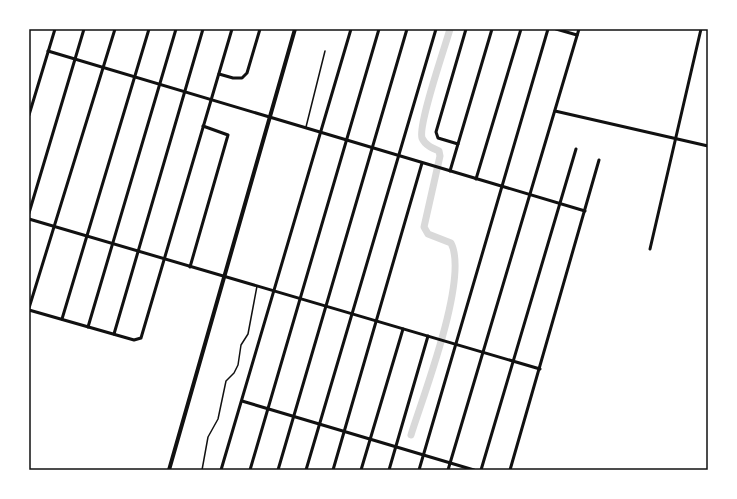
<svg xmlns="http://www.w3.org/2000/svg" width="737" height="499" viewBox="0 0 737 499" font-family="Karla,sans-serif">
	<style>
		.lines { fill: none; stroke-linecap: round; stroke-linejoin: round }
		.canal { stroke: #d9d9d9; stroke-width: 7 }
		.service { stroke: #111; stroke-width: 1.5 }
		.minor { stroke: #111; stroke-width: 3 }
		.tertiary { stroke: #111; stroke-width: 4 }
		.neatline { fill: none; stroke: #111; stroke-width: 1.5 }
	</style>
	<rect width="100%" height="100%" fill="#fff"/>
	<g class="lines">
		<path class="canal" d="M 411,435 C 423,396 469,278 451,243 L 428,234 L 424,227 L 440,156 L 439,151 C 432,148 425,145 422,138 C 418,124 445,47 450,29"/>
		<g class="service">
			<path d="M 306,127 L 325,51"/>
			<path d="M 202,470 L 208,437 L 218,419 L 226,381 L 234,373 L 238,365 L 241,345 L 248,334 L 257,286"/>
		</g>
		<g class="minor">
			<path d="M 556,29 L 577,35"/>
			<path d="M 48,51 L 585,211"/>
			<path d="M 219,74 L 233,78 L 242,78 L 247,73 L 260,29"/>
			<path d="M 555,111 L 708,146"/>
			<path d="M 29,115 L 55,29"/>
			<path d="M 458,144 L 438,138 L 436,132 L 466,29"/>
			<path d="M 450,171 L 492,29"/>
			<path d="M 476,179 L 521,29"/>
			<path d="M 29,213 L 84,29"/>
			<path d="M 29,219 L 540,369"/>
			<path d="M 650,249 L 701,29"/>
			<path d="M 190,267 L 228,135 L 203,126"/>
			<path d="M 29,308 L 115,29"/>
			<path d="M 29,310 L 134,340 L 141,338 L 232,29"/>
			<path d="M 62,319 L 149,29"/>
			<path d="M 88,327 L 176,29"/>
			<path d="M 114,334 L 203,29"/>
			<path d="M 242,401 L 474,470"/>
			<path d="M 221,470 L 351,29"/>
			<path d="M 250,470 L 379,29"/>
			<path d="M 278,470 L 407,29"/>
			<path d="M 306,470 L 436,29"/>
			<path d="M 333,470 L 422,163"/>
			<path d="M 361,470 L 403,329"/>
			<path d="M 389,470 L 428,336"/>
			<path d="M 419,470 L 548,29"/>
			<path d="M 448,470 L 579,29"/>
			<path d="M 481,470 L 576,149"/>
			<path d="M 510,470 L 599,160"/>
		</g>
		<path class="tertiary" d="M 169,470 L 295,29"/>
	</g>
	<rect width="737" height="499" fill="none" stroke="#ffffff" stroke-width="60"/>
	<rect x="30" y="30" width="677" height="439" class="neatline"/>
</svg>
